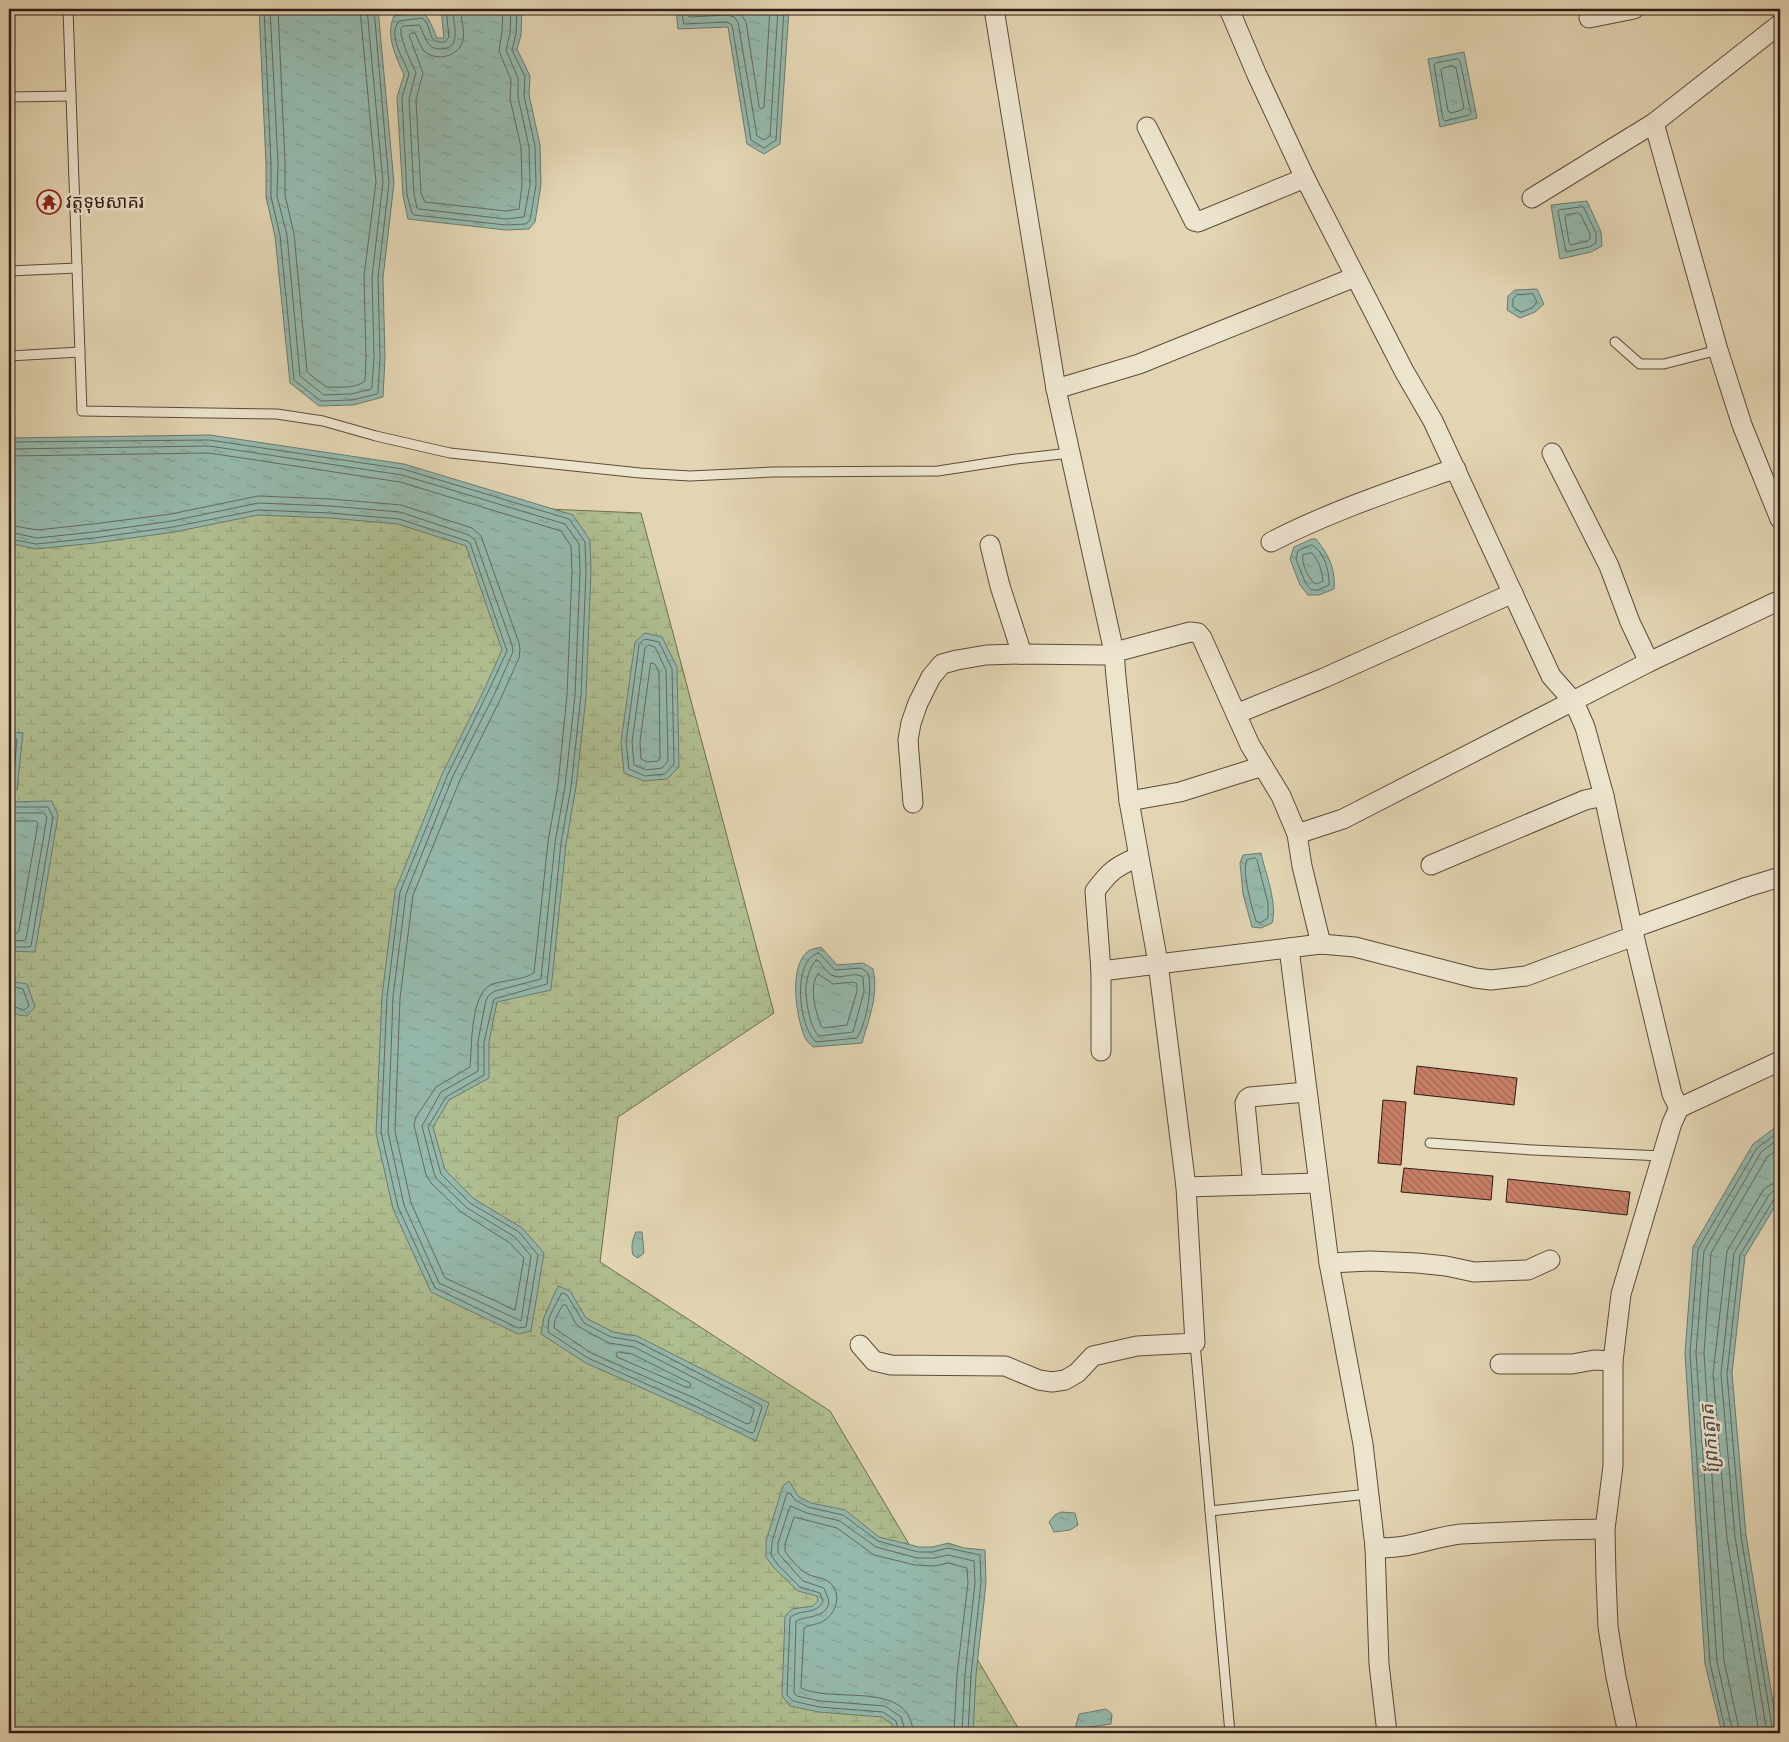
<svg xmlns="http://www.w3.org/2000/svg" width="1789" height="1742" viewBox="0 0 1789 1742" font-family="'EB Garamond','Noto Sans Khmer',serif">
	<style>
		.wetland { fill: url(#wetland-marsh); stroke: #6f6d52 }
		.water { fill: url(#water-ripples); stroke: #6c7a70 }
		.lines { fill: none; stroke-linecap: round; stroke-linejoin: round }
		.shore { stroke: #626a60; stroke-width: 1 }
		.building { fill: url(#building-back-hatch); stroke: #2f1c15 }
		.service-casing { stroke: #5c4a3c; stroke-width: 11 }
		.minor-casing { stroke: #5c4a3c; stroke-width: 21 }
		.service { stroke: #ede4ce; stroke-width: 9 }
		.minor { stroke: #ede4ce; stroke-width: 19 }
		.labels { text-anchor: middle; stroke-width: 5; stroke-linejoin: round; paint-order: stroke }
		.poi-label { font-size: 18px; fill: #2f1c15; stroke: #ede4ce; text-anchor: start }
		.water-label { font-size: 19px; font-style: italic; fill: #4e4b42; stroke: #ede4ce }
	</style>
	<defs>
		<pattern id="wetland-marsh" width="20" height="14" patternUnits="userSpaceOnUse" patternTransform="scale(1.25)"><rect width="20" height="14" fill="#afbe90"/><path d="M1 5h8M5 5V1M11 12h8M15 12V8" fill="none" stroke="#97a37b"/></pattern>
		<pattern id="water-ripples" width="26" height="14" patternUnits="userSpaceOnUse" patternTransform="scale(1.25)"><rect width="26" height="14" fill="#95b9ac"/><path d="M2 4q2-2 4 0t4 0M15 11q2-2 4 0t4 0" fill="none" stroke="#819e93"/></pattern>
		<pattern id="building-back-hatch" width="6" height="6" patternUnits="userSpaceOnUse" patternTransform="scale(1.25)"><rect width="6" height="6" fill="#c67e65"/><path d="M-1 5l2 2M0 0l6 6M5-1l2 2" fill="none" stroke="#a16652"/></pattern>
	</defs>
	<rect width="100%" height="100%" fill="#e3d5b3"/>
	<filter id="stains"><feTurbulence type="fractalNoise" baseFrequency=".004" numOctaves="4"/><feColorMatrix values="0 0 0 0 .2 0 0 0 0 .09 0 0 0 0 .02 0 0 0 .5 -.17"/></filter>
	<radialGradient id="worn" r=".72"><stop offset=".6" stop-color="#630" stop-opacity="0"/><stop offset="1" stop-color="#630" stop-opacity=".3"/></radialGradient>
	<path class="wetland" d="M 9,486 L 641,513 L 774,1013 L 618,1117 L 600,1262 L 830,1411 L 1021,1733 L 9,1733 Z"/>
	<g class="water">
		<path d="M 259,9 L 378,9 L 394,183 L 383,278 L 385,358 L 383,397 L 353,405 L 319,406 L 290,383 L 275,236 L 266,197 L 266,164 Z"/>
		<path d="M 441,9 L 522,9 L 521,35 L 517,49 L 530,76 L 529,95 L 540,145 L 541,185 L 535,222 L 529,229 L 506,230 L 408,219 L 403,196 L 397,97 L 404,75 C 396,56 385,36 394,16 C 427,12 424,7 437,38 L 444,38 Z"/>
		<path d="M 676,9 L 789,9 L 780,144 L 764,154 L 747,144 L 728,27 L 678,29 Z"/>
		<path d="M 1464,52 L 1477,118 L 1440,127 L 1428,59 Z"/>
		<path d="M 1587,201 L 1601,232 L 1602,246 L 1591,252 L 1560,259 L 1551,205 Z"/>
		<path d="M 1537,289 L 1544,304 L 1535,312 L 1520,318 L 1507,310 L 1508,296 L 1515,290 Z"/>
		<path d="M 210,435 L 404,464 L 573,515 L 590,540 L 591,571 L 586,697 L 576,787 L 566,844 L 551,990 L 497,1002 L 489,1042 L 489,1078 L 449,1100 L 433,1127 L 445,1170 L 473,1198 L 522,1228 L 544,1253 L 531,1331 L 518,1334 L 431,1292 L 393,1209 L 376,1133 L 382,996 L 395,891 L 443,772 L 484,690 L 502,650 L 466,546 L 398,524 L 330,518 L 258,515 L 174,532 L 95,543 L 36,549 L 9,543 L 9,438 Z"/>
		<path d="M 1312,539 L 1316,539 C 1328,554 1336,569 1334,589 L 1319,595 L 1308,595 L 1300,585 L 1290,559 L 1294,547 Z"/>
		<path d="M 645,633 L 662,637 L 677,667 L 679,767 L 667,779 L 644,781 L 624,773 L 621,742 L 635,642 Z"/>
		<path d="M 9,732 L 23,733 L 17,790 L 9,789 Z"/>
		<path d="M 52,801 L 58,816 L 35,952 L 9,951 L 9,802 Z"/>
		<path d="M 1261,853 C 1265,872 1278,904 1272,923 L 1261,928 L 1252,927 L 1243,894 L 1240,863 L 1243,855 Z"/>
		<path d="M 821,947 L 837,965 L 863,963 L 873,969 C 879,994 869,1018 862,1043 L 813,1047 C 810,1044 805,1040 804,1035 C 796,1016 788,963 810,950 C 812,949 818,948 821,947 Z"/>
		<path d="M 9,981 L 27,984 L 35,1007 L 27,1016 L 18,1015 L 9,1009 Z"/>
		<path d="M 1780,1124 L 1780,1198 L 1745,1256 L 1732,1373 L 1746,1535 L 1778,1733 L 1722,1733 L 1705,1664 L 1685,1353 L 1693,1247 L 1753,1144 Z"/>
		<path d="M 636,1232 L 642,1232 L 644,1253 L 638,1258 L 633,1255 C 631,1247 632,1240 636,1232 Z"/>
		<path d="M 558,1286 L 570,1291 L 586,1318 L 613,1332 L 637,1336 L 769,1403 L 756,1441 L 689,1409 L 586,1363 L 541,1334 L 544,1317 Z"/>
		<path d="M 789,1481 L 798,1496 L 811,1503 L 845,1510 L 879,1537 L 919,1547 L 933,1547 L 948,1543 L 964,1548 L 985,1550 L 986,1583 L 976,1675 L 973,1733 L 895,1733 L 892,1724 L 882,1717 L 819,1712 L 790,1706 L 782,1696 L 785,1616 L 792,1609 L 813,1606 L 818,1601 L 817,1596 L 798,1591 L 774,1568 L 766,1557 L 766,1541 L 783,1486 Z"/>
		<path d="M 1061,1512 L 1075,1513 L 1078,1525 L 1070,1530 L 1054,1532 L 1049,1522 L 1055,1515 Z"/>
		<path d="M 1106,1709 L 1112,1714 L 1111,1724 L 1075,1729 L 1079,1714 Z"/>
	</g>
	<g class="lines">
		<g class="shore">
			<path d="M 264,9 L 271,164 L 271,197 L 280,235 L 294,380 L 321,401 L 352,400 L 377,394 L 378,392 L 380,357 L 378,277 L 389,183 L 374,9"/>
			<path d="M 270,9 L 278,163 L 277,196 L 287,235 L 300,376 L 324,395 L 351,394 L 371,389 L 372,387 L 374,357 L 372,277 L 383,182 L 367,9"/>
			<path d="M 278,9 L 285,163 L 285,195 L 294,234 L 307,372 L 326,387 C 339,387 355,389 365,381 L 366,357 L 364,276 L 376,182 L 360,9"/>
			<path d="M 446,9 L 449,37 L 445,42 C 425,44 434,27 422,18 L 399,21 C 387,36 404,59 409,74 L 402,98 L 407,195 L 412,213 L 414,215 L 506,225 L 526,224 L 530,220 L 536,185 L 535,146 L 524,96 L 525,77 L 512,50 L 516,34 L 517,9"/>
			<path d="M 452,9 C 453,22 463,48 442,49 C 436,49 431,48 428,43 C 424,38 423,30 419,25 L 403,26 L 401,28 L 401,35 L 406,51 L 416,73 L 409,99 L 414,194 L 417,208 L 419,209 L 506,219 L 524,217 L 530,185 L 529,147 L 518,97 L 518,78 L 506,50 L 510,33 L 511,9"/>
			<path d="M 460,9 C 461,19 465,30 463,40 C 459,57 436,62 424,51 C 420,46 418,39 415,33 L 411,33 L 409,35 L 423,73 L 416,100 L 421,193 L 425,202 L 506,211 L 519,209 L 522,185 L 521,147 L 510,99 L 511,80 L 499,51 L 502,32 L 503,9"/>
			<path d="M 681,9 L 684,24 L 727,22 L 732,25 L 751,140 L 764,148 L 776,140 L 784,9"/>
			<path d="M 687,9 L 688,16 L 690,17 L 728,15 L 734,17 L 738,22 L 757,136 L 764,140 L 770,136 L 778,9"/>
			<path d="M 733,9 L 741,14 L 746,22 L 758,99 L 759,107 L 761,109 L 764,107 L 770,9"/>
			<path d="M 1458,59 L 1460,61 L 1471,113 L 1469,115 L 1445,121 L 1443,119 L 1434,65 L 1436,63 Z"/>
			<path d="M 1453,66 L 1456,68 L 1464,108 L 1462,110 L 1451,113 L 1448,111 L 1441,70 L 1443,68 Z"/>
			<path d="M 1582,207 L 1584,208 L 1596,233 L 1596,243 L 1589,247 L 1566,252 L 1558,211 L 1559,210 Z"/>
			<path d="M 1578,213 L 1581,215 L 1590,234 L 1590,239 L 1587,241 L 1571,245 L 1569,243 L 1565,217 L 1567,215 Z"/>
			<path d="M 1533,294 L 1537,302 L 1532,308 L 1521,312 L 1513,307 L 1513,299 L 1517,295 Z"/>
			<path d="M 9,442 L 209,440 L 403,469 L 569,519 L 585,542 L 586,571 L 581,696 L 571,787 L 561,843 L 547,984 L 494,999 L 484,1042 L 484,1075 L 446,1097 L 428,1127 L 441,1174 L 470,1203 L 519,1232 L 538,1255 L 526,1327 L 518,1328 L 435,1288 L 398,1207 L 381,1132 L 387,997 L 400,892 L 448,774 L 488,692 L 507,651 L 470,543 L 467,541 L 399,519 L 330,513 L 258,510 L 173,527 L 94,538 L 36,544 L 9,539"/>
			<path d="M 9,449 L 209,446 L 402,475 L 565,524 L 579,544 L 580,571 L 575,696 L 565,786 L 555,843 L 541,979 L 495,991 L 489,995 L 486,1000 L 478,1041 L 478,1071 L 441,1092 L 422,1126 L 434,1173 L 436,1178 L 467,1208 L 515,1237 L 531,1256 L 521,1321 L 439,1283 L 404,1205 L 388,1132 L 393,997 L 406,894 L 453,776 L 494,695 L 513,652 L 512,645 L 475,540 L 469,535 L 400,512 L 330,506 L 258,503 L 172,521 L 94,532 L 37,538 L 9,532"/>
			<path d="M 9,456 L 209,453 L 400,482 L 561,531 L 571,546 L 572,571 L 567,695 L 558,785 L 548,842 L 534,973 C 523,980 505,980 493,984 C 470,991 472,1047 470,1067 L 436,1087 L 416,1117 L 414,1125 L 426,1175 L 431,1183 L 461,1212 L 510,1243 L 524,1258 L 515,1310 L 445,1278 L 411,1203 L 395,1131 L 400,998 L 413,895 L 460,780 L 501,698 L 519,658 L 520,649 L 519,643 L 481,536 L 472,528 L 401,505 L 331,499 L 258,496 L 171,514 L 93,524 L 37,530 L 9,525"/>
			<path d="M 1312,545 C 1324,551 1330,572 1329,585 L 1318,590 L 1311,590 L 1305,582 L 1296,559 L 1298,551 Z"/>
			<path d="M 1310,553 L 1312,553 C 1319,561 1322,571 1323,581 L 1317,584 L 1314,583 C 1308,577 1301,563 1303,555 Z"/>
			<path d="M 645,639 L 659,642 L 672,669 L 674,764 L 665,774 L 645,776 L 629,769 L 626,742 L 639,645 Z"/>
			<path d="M 649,645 L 655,647 L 666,670 L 668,761 L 662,768 L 646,770 L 634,765 L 632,742 L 645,648 Z"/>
			<path d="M 651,663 L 655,664 L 659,672 L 660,758 L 658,761 L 647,762 L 641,759 L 640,742 Z"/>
			<path d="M 9,737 L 16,738 L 17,740 L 13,782 L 9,784"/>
			<path d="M 9,807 L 48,807 L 53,817 L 31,946 L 29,947 L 9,947"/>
			<path d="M 9,813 L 44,813 L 47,817 L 26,939 L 23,941 L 9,940"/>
			<path d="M 9,821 L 36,821 L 38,823 L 19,931 L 17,933 L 9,933"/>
			<path d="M 1255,858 L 1257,860 L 1268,903 L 1268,918 L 1260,923 L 1256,921 C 1252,908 1241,870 1247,860 Z"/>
			<path d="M 818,953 L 820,954 L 835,970 L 861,968 L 868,973 C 873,989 866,1023 857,1038 L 816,1042 C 799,1028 791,961 818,953 Z"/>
			<path d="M 816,960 L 819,961 C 822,965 825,971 830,974 C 839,982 853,970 863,977 L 864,992 L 853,1032 L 819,1036 C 810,1029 805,998 806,986 C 807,977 810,967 816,960 Z"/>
			<path d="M 818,974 L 833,984 L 854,982 L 857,984 L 857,991 L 847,1025 L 823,1028 L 821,1026 C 816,1012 808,987 818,974 Z"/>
			<path d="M 9,986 L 23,989 L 29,1006 L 24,1010 L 9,1005"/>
			<path d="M 562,1293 L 567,1295 L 584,1323 L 611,1337 L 636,1341 L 761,1405 L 762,1407 L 754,1432 L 751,1433 L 691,1404 L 588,1358 L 548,1332 L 549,1318 Z"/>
			<path d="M 563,1305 L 566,1305 L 576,1324 L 581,1328 L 609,1343 L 634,1347 L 753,1408 L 754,1410 L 750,1423 L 747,1424 L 694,1398 L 591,1353 L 554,1328 L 555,1320 Z"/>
			<path d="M 619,1352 L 632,1354 L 690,1383 L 691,1386 L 688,1388 L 617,1357 L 616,1354 Z"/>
			<path d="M 899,1733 L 896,1721 L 883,1712 L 819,1707 L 793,1701 L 787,1695 L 790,1618 C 799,1608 817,1616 823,1601 L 820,1593 L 800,1587 L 778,1565 L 771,1555 L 772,1542 L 787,1493 L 790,1493 L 795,1500 L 808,1507 L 843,1515 L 878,1541 L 918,1552 L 933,1552 L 948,1548 L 980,1555 L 981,1583 L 971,1675 L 968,1733"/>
			<path d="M 906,1733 L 901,1717 L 885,1706 L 820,1701 L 797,1696 L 794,1693 L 796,1621 C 808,1615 827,1619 829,1601 L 824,1588 L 803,1581 L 778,1553 L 778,1543 L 790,1506 L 807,1513 L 840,1521 L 876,1547 L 917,1558 L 934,1558 L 948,1555 L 974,1561 L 975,1583 L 965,1674 L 962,1733"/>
			<path d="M 913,1733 C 911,1679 833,1704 801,1688 L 804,1628 C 810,1624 819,1625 825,1620 C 839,1610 842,1589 826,1580 C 820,1577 813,1577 807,1574 C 799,1569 790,1559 785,1551 L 785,1544 L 794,1517 L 837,1528 L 874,1555 L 915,1565 L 935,1566 L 948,1563 L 967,1568 L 968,1583 L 957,1674 L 954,1733"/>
			<path d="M 1726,1733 L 1710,1663 L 1690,1353 L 1698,1249 L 1757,1148 L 1780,1131"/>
			<path d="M 1733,1733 L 1717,1662 L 1696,1353 L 1704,1251 L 1761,1152 L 1780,1138"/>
			<path d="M 1740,1733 L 1724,1661 L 1704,1353 L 1711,1253 L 1767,1157 L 1780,1148"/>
			<path d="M 1759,1733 L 1727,1538 L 1713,1374 L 1727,1251 L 1764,1189 L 1772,1184 L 1780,1182"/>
			<path d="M 1767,1733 L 1735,1537 L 1721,1374 L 1734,1253 L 1769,1195 L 1773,1191 L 1780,1190"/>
			<path d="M 1773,1733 L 1741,1536 L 1727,1374 L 1740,1255 L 1774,1199 L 1780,1196"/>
		</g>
	</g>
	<g class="building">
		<path d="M 1417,1066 L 1517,1078 L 1514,1105 L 1414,1094 Z"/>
		<path d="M 1383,1100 L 1406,1102 L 1401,1165 L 1378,1163 Z"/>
		<path d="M 1404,1168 L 1493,1176 L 1491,1200 L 1401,1192 Z"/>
		<path d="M 1508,1179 L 1630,1192 L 1627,1215 L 1506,1202 Z"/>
	</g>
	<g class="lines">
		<g class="service-casing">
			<g id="service">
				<path d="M 68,9 L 82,411 L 277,414 L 323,421 L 376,436 L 450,453 L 640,473 L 690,476 L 773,472 L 938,471 L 1016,459 L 1070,453"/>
				<path d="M 9,97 L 71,96"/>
				<path d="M 9,271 L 77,268"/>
				<path d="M 1615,342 L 1640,364 L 1664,364 L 1718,350"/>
				<path d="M 9,356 L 80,352"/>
				<path d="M 1430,1143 L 1533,1150 L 1662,1156"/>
				<path d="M 1195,1343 L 1230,1733"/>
				<path d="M 1210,1511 L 1368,1494"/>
			</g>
		</g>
		<g class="minor-casing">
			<g id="minor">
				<path d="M 1229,9 L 1257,75 L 1305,178 L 1404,371 L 1433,421 L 1551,676 L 1574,702 L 1585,727 L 1604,796 L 1634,936 L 1672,1094 L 1679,1108"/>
				<path d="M 1589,18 L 1634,9"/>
				<path d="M 1654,123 L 1718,350 L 1742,425 L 1780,519"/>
				<path d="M 1147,127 L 1194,221 L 1198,222 L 1305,178"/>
				<path d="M 1532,198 L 1654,123 L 1780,24"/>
				<path d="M 1056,389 L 1139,364 L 1355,277"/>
				<path d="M 1552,453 L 1609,566 L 1630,622 L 1649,662"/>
				<path d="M 1271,542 C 1327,513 1386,493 1445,472 L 1456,469"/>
				<path d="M 990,545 L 1000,586 L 1022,654"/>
				<path d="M 1513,593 L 1324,678 L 1236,714 L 1250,745 L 1281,796 L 1297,834 L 1343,819 L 1649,662 L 1780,600"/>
				<path d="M 1129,801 L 1180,792 L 1263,766"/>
				<path d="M 913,803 L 908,740 L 911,723 L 918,703 L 931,677 L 942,664 L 957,660 L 986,655 L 1022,654 L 1104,655 L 1190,632 L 1198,633 L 1202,638 L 1236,714"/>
				<path d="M 1297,834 L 1302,866 L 1321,944"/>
				<path d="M 1431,865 L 1585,800 L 1604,796"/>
				<path d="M 1633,928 L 1747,887 L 1780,877"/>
				<path d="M 1289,948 L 1329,1263 L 1363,1444 L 1375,1547 L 1379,1664 L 1387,1733"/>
				<path d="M 1101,971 L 1321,944 L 1355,947 L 1475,978 L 1491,980 L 1526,976 L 1634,936"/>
				<path d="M 1101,1051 L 1101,971 L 1095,891 C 1110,871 1115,867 1138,857"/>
				<path d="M 1253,1185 L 1245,1103 L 1247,1099 L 1250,1097 L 1306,1092"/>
				<path d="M 1186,1187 L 1317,1183"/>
				<path d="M 1329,1263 L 1370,1261 L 1417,1263 L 1446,1266 L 1474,1272 L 1528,1270 L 1550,1260"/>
				<path d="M 860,1345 L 874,1361 L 891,1365 L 1005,1366 L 1039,1380 L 1052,1382 L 1065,1380 L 1077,1373 L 1093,1356 L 1137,1346 L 1195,1343 L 1186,1187 L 1158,963 L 1129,801 L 1116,677 L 1114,652 L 1056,389 L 994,9"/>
				<path d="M 1500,1364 L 1572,1364 L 1594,1360 L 1613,1361"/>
				<path d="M 1375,1547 C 1405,1551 1431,1537 1461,1534 L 1555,1530 L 1605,1529"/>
				<path d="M 1628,1733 L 1616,1677 L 1608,1627 L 1606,1577 L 1605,1529 L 1613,1466 L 1613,1361 L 1621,1294 L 1672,1123 L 1679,1108 L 1780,1061"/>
			</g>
		</g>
		<use href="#service" class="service"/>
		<use href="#minor" class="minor"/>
	</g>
	<defs>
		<g id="temple-ring" transform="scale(1.25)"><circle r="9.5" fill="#ede4ce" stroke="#8f2418" stroke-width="1.5"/><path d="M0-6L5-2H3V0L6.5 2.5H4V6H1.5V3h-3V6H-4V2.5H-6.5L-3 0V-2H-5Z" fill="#8f2418"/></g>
	</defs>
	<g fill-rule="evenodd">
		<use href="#temple-ring" x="49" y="202"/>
	</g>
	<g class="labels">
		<g class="poi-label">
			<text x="66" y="208">វត្តទុមសាគរ</text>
		</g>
		<g class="water-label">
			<text transform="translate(1709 1439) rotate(-95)" y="7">ព្រែកត្នោត</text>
		</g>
	</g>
	<rect width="1789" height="1742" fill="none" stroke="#e3d5b3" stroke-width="30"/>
	<rect x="10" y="10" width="1769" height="1722" fill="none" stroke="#2f1c15" stroke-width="2.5"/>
	<rect x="15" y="15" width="1759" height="1712" fill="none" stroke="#2f1c15"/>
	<rect width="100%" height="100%" filter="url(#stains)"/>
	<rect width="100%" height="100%" fill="url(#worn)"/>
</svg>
